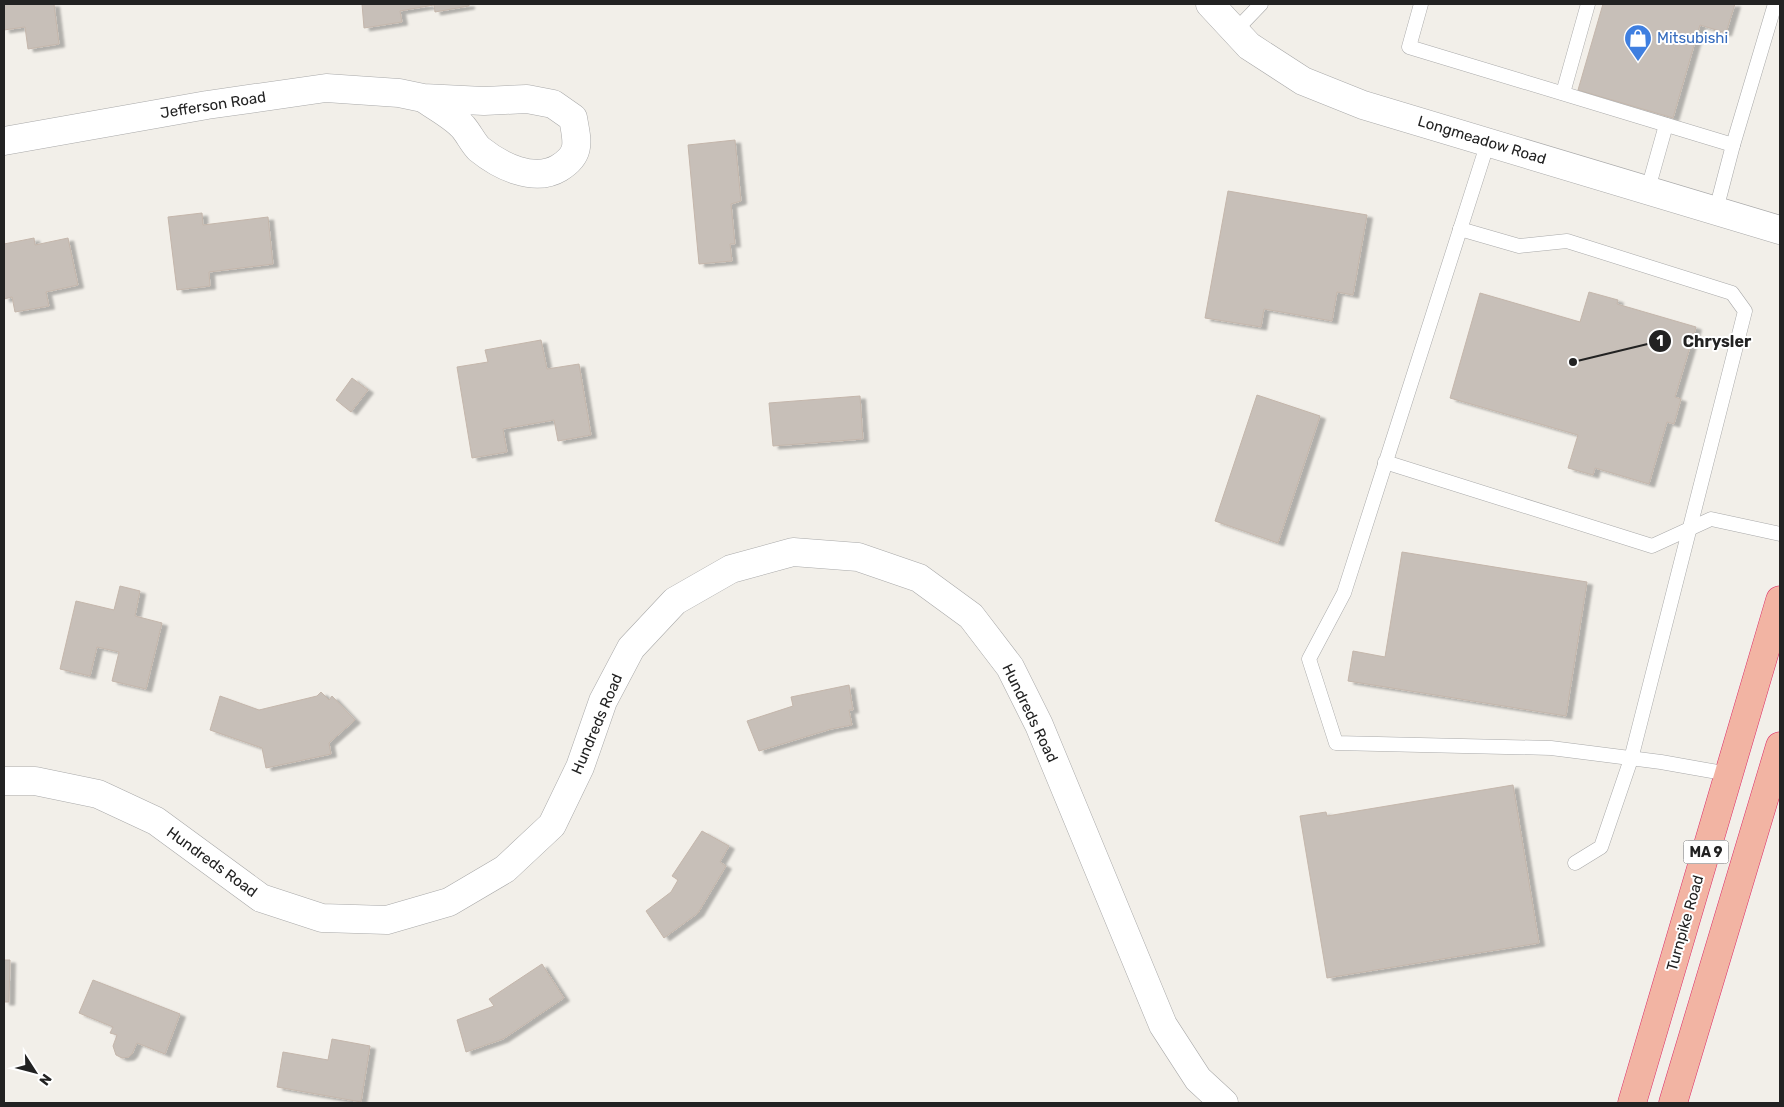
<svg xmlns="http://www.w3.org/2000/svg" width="1784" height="1107" viewBox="0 0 1784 1107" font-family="Rubik,sans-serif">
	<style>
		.building { fill: #c7bfb8; stroke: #c4b6ab; filter: url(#shadow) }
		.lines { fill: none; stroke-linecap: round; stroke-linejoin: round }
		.service-casing { stroke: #a9a9a9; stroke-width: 15 }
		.minor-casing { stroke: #a9a9a9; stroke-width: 29 }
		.trunk-casing { stroke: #dc2a67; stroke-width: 29 }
		.service { stroke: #fff; stroke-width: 14 }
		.minor { stroke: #fff; stroke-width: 28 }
		.trunk { stroke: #f2b4a3; stroke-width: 28 }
		.labels { text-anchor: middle; stroke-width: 4; stroke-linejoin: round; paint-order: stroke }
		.shield { fill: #fff; stroke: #646464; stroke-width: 1 }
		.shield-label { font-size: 14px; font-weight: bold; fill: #222 }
		.shop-label { font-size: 15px; fill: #366cbe; stroke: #fff; text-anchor: start }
		.street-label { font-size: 15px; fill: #222; stroke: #fff }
		.leader { fill: none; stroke: #222; stroke-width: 2 }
		.callout-dot { fill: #222; stroke: #fff; stroke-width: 2 }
		.mark-label { font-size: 15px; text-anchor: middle; font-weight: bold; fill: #fff }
		.callout-label { font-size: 16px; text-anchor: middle; font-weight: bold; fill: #222; stroke: #fff; stroke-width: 4; stroke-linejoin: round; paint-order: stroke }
	</style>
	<defs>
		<filter id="shadow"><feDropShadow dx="5.5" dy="3" stdDeviation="1" flood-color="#0004"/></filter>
	</defs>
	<rect width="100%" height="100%" fill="#f2efe9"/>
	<g class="building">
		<path d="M 4,4 L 54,4 L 59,44 L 28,49 L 25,27 L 4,30 Z"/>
		<path d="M 362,4 L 469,4 L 469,6 L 435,12 L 434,5 L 400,11 L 402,22 L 364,28 Z"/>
		<path d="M 1603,4 L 1735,4 L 1726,33 L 1700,25 L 1673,118 L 1578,90 Z"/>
		<path d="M 735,140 L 741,201 L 731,204 L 735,244 L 730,244 L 732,261 L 699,264 L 688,145 Z"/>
		<path d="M 1228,191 L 1367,215 L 1353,295 L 1337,292 L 1332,321 L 1264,309 L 1261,327 L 1205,318 Z"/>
		<path d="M 202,213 L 203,225 L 268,217 L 273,264 L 209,272 L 210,286 L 177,290 L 168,217 Z"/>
		<path d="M 34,238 L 35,245 L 68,238 L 78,285 L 46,292 L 49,306 L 15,312 L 12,297 L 4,299 L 4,244 Z"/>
		<path d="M 1589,292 L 1618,300 L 1617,304 L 1696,327 L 1675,397 L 1681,399 L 1674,424 L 1667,422 L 1649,484 L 1595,468 L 1593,475 L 1568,468 L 1578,435 L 1450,398 L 1480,293 L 1580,322 Z"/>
		<path d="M 541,340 L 547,369 L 579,364 L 591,435 L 558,441 L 554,420 L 503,429 L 507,452 L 472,458 L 457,367 L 488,362 L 485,350 Z"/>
		<path d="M 352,378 L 368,390 L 351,412 L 336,400 Z"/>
		<path d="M 1257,395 L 1320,416 L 1278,543 L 1215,521 Z"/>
		<path d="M 860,396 L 863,439 L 773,446 L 769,403 Z"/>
		<path d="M 1402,552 L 1587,582 L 1566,716 L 1348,681 L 1353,651 L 1385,657 Z"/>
		<path d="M 120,586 L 140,591 L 135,616 L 162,623 L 146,689 L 112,681 L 119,652 L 97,647 L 90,676 L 60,669 L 76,601 L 114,610 Z"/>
		<path d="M 849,685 L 853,710 L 849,710 L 852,725 L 831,729 L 759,751 L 747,721 L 793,706 L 791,697 Z"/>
		<path d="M 321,692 L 329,700 L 332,696 L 355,720 L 329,743 L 331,754 L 266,768 L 262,748 L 210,730 L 220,696 L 259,710 L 317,696 Z"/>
		<path d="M 1513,785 L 1539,943 L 1327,978 L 1300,816 L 1326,812 L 1327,816 Z"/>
		<path d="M 702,831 L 729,846 L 720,862 L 726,866 L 698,913 L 664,938 L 646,911 L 671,892 L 678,880 L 672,876 Z"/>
		<path d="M 4,960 L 10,960 L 9,1002 L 4,1002 Z"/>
		<path d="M 542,964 L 564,998 L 503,1039 L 466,1052 L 457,1020 L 494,1006 L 489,999 Z"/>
		<path d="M 93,980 L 180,1014 L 165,1054 L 137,1043 L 132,1054 L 129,1057 L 122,1058 L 116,1055 L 113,1046 L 117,1035 L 110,1033 L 113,1027 L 79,1013 Z"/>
		<path d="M 332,1039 L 370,1046 L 361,1102 L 277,1087 L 283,1052 L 328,1060 Z"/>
	</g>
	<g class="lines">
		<g class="service-casing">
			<g id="service">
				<path d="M 1421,4 L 1409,47 L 1733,145"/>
				<path d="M 1235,31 L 1261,4"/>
				<path d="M 1563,93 L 1588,4"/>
				<path d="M 1488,142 L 1344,593 L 1309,659 L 1336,743 L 1551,748 L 1661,762 L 1729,774"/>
				<path d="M 1648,189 L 1666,125"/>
				<path d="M 1716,210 L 1733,145 L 1775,4"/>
				<path d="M 1460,229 L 1519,246 L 1567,241 L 1732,293 L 1745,311 L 1631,759 L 1601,847 L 1575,863"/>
				<path d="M 1385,462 L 1652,546 L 1711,519 L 1780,534"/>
			</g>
		</g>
		<g class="minor-casing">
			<g id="minor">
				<path d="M 1210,4 L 1249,46 L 1303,81 L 1363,105 L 1780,230"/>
				<path d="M 4,141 L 207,105 L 326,88 L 399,93 L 423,98 L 484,101 L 527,99 L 553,104 L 573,118 C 577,141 582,154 559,168 C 534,183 500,166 479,149 C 473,143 469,134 463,127 C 453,116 436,107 423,98"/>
				<path d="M 4,781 L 35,781 L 98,794 L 156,821 L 261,898 L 322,918 L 387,920 L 449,902 L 505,869 L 552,825 L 580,767 L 603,701 L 631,648 L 675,601 L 731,569 L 793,552 L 858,557 L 919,578 L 971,616 L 1010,667 L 1039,725 L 1163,1025 L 1198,1079 L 1224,1103"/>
			</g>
		</g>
		<g class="trunk-casing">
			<g id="trunk">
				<path d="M 1632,1103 L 1780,600"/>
				<path d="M 1673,1103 L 1780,746"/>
			</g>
		</g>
		<use href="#service" class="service"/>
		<use href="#minor" class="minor"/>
		<use href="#trunk" class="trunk"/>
	</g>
	<defs>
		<g id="shop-pin" transform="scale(1.4375)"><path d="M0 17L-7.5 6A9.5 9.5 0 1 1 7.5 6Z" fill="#3f7fe0" stroke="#fff"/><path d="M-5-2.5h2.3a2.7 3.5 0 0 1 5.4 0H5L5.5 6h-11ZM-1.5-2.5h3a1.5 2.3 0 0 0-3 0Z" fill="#fff"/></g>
	</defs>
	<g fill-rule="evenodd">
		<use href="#shop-pin" x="1638" y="38"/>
	</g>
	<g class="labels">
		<rect class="shield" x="1683.5" y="840.5" width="45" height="23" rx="4"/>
		<g class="shield-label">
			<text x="1706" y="857">MA 9</text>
		</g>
		<g class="shop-label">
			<text x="1657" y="43">Mitsubishi</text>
		</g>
		<g class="street-label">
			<text transform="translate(213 105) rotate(-9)" y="5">Jefferson Road</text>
			<text transform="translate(1482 140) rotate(17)" y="5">Longmeadow Road</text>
			<text transform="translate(1030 713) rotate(64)" y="5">Hundreds Road</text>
			<text transform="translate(597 724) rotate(-67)" y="5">Hundreds Road</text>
			<text transform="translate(212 862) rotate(36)" y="5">Hundreds Road</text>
			<text transform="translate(1685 923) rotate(-74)" y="5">Turnpike Road</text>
		</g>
	</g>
	<path class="leader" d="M1573 362L1660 341"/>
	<g class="callout-dot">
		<circle cx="1573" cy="362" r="5"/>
		<circle cx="1660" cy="341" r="12"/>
	</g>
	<g class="mark-label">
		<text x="1660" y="346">1</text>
	</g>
	<g class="callout-label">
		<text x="1717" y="347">Chrysler</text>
	</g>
	<rect width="1784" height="1107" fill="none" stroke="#222222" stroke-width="10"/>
	<g transform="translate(35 1072) rotate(126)" stroke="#ffffff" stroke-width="4" paint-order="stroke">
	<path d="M0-4L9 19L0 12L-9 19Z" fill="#222222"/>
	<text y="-8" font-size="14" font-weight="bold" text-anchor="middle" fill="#222222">N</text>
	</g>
</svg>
